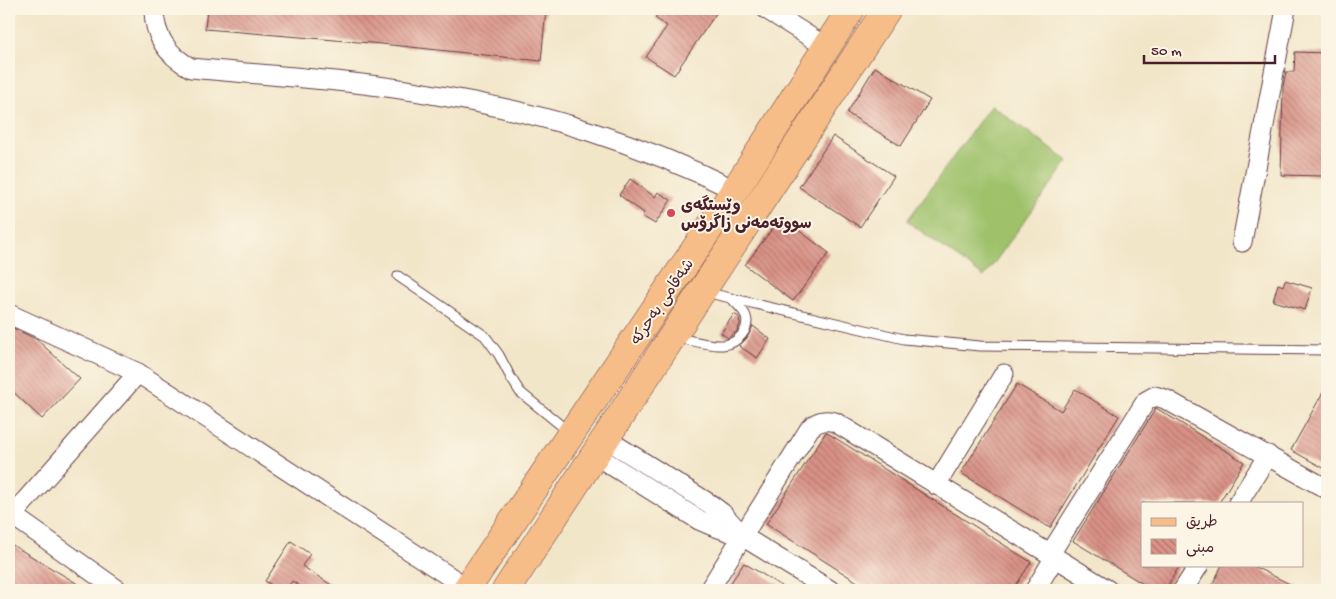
<svg xmlns="http://www.w3.org/2000/svg" width="1336" height="599" viewBox="0 0 1336 599" font-family="'Gochi Hand','Playpen Sans Arabic',sans-serif">
	<style>
		.grass { fill: #9ec16b; stroke: #74704b }
		.building { fill: url(#building-back-hatch) }
		.lines { fill: none; stroke-linecap: round; stroke-linejoin: round }
		.service-casing { stroke: #633d43; stroke-width: 11 }
		.minor-casing { stroke: #633d43; stroke-width: 21 }
		.primary-casing { stroke: #633d43; stroke-width: 29 }
		.service { stroke: #fff; stroke-width: 9 }
		.minor { stroke: #fff; stroke-width: 19 }
		.primary { stroke: #f7bd88; stroke-width: 28 }
		.poi-dot { fill: #d1495b; stroke: #fcf5e5; stroke-width: 2 }
		.labels { text-anchor: middle; stroke-width: 4; stroke-linejoin: round; paint-order: stroke }
		.poi-label { font-size: 16px; font-weight: bold; fill: #4a1f2b; stroke: #fcf5e5; text-anchor: start }
		.street-label { font-size: 16px; fill: #4a1f2b; stroke: #fcf5e5 }
	</style>
	<defs>
		<pattern id="building-back-hatch" width="6" height="6" patternUnits="userSpaceOnUse" patternTransform="scale(1.25)"><rect width="6" height="6" fill="#d99186"/><path d="M-1 5l2 2M0 0l6 6M5-1l2 2" fill="none" stroke="#b2766e"/></pattern>
	</defs>
	<rect width="100%" height="100%" fill="#fcf5e5"/>
	<filter id="ink" filterUnits="userSpaceOnUse"><feTurbulence type="fractalNoise" baseFrequency=".02" numOctaves="2"/><feDisplacementMap in="SourceGraphic" scale="10" xChannelSelector="R" yChannelSelector="G"/><feConvolveMatrix kernelMatrix="1 2 1 2 8 2 1 2 1" color-interpolation-filters="sRGB"/></filter>
	<filter id="wash" filterUnits="userSpaceOnUse"><feTurbulence type="fractalNoise" baseFrequency=".0096" numOctaves="4" result="noise"/><feDisplacementMap in="SourceGraphic" scale="20" xChannelSelector="R" yChannelSelector="G"/><feGaussianBlur stdDeviation="1.12" result="paint"/><feColorMatrix in="noise" values="0 0 0 0 0 0 0 0 0 0 0 0 0 0 0 0 0 1.4 0 .05"/><feComposite in="paint" operator="in"/></filter>
	<g filter="url(#wash)">
		<rect width="100%" height="100%" fill="#f2e6c9"/>
		<path class="grass" d="M 991,105 L 1068,161 L 984,277 L 907,221 Z"/>
		<g id="blocks">
			<g class="building">
				<path d="M 207,9 L 546,9 L 541,61 L 382,44 L 205,29 Z"/>
				<path d="M 661,9 L 719,9 L 674,75 L 646,57 L 667,26 L 655,18 Z"/>
				<path d="M 1295,52 L 1327,53 L 1327,136 L 1325,136 L 1324,176 L 1281,175 L 1283,87 L 1286,72 L 1294,72 Z"/>
				<path d="M 875,67 L 930,100 L 901,146 L 847,113 Z"/>
				<path d="M 833,136 L 894,176 L 860,227 L 799,187 Z"/>
				<path d="M 630,179 L 655,197 L 658,192 L 671,200 L 655,224 L 642,216 L 644,213 L 619,195 Z"/>
				<path d="M 781,217 L 829,253 L 793,301 L 745,265 Z"/>
				<path d="M 1285,280 L 1312,288 L 1305,310 L 1273,301 L 1278,284 L 1283,286 Z"/>
				<path d="M 734,314 L 739,317 L 740,324 L 737,331 L 728,338 L 721,333 Z"/>
				<path d="M 9,326 L 36,339 L 80,379 L 42,419 L 9,388 Z"/>
				<path d="M 753,326 L 770,339 L 757,358 L 739,346 L 747,338 Z"/>
				<path d="M 1017,384 L 1061,411 L 1075,389 L 1119,416 L 1050,528 L 961,473 Z"/>
				<path d="M 1327,385 L 1327,470 L 1291,450 Z"/>
				<path d="M 1156,408 L 1244,462 L 1219,503 L 1142,503 L 1142,565 L 1180,565 L 1165,590 L 1153,590 L 1073,541 Z"/>
				<path d="M 826,432 L 1031,562 L 1013,590 L 870,590 L 766,524 Z"/>
				<path d="M 291,541 L 310,554 L 302,566 L 339,590 L 306,590 L 292,581 L 286,590 L 279,590 L 265,581 Z"/>
				<path d="M 9,543 L 88,590 L 9,590 Z"/>
				<path d="M 744,563 L 767,577 L 787,590 L 726,590 Z"/>
				<path d="M 1222,565 L 1251,565 L 1302,590 L 1210,590 Z"/>
			</g>
		</g>
	</g>
	<g filter="url(#ink)">
		<use href="#blocks" fill-opacity="0" stroke="#633d43" stroke-width="1"/>
		<g class="lines">
			<g class="service-casing">
				<g id="service">
					<path d="M 398,276 L 485,336 L 499,355 L 511,378 L 520,392 L 569,432"/>
					<path d="M 705,292 L 904,339 L 980,346 L 1327,350"/>
					<path d="M 676,337 C 689,340 710,346 723,345 C 737,344 752,329 745,314 C 742,309 736,303 732,299"/>
					<path d="M 445,590 L 464,588"/>
				</g>
			</g>
			<g class="minor-casing">
				<g id="minor">
					<path d="M 154,9 C 154,36 167,55 191,68 C 273,76 355,80 436,95 C 544,113 637,142 735,190"/>
					<path d="M 766,9 L 826,47"/>
					<path d="M 1242,242 L 1286,9"/>
					<path d="M 9,314 L 138,373 L 467,588"/>
					<path d="M 606,439 L 710,504 L 722,513 L 742,535"/>
					<path d="M 595,455 L 699,520 L 713,526 L 742,536 L 830,590"/>
					<path d="M 936,485 L 1004,374"/>
					<path d="M 1238,503 L 1268,455"/>
					<path d="M 12,515 L 118,590"/>
					<path d="M 9,519 L 138,373"/>
					<path d="M 1050,554 L 1146,401 L 1155,396 L 1165,399 L 1327,489"/>
					<path d="M 709,590 L 810,428 C 817,421 826,419 835,422 L 1108,590"/>
					<path d="M 1035,590 L 1055,557"/>
					<path d="M 1183,590 L 1199,565"/>
				</g>
			</g>
			<g class="primary-casing">
				<g id="primary">
					<path d="M 466,590 L 735,190 L 851,9"/>
					<path d="M 506,590 L 887,9"/>
				</g>
			</g>
			<use href="#service" class="service"/>
			<use href="#minor" class="minor"/>
			<use href="#primary" class="primary"/>
		</g>
	</g>
	<circle class="poi-dot" cx="671" cy="213" r="5"/>
	<g class="labels">
		<g class="poi-label">
			<text x="681" y="210">وێستگەی<tspan x="681" dy="18">سووتەمەنی زاگرۆس</tspan></text>
		</g>
		<g class="street-label">
			<text transform="translate(661 301) rotate(-56)" y="6">شەقامی بەحرکە</text>
		</g>
	</g>
	<rect width="1336" height="599" fill="none" stroke="#fcf5e5" stroke-width="30"/>
	<rect x="1141" y="502" width="162" height="65" fill="#fcf5e5" stroke="#b59f9b"/>
	<rect x="1151" y="518" width="25" height="8" fill="#f7bd88" stroke="#b59f9b"/>
	<text x="1186" y="526" font-size="15" fill="#4a1f2b">طريق</text>
	<rect x="1151" y="539" width="25" height="15" fill="url(#building-back-hatch)" stroke="#b59f9b"/>
	<text x="1186" y="552" font-size="15" fill="#4a1f2b">مبنى</text>
	<path d="M1144 55v8h131v-8" fill="none" stroke="#4a1f2b" stroke-width="2.5"/>
	<text x="1151" y="55" font-size="15" fill="#4a1f2b" stroke="#fcf5e5" stroke-width="4" paint-order="stroke">50 m</text>
</svg>
